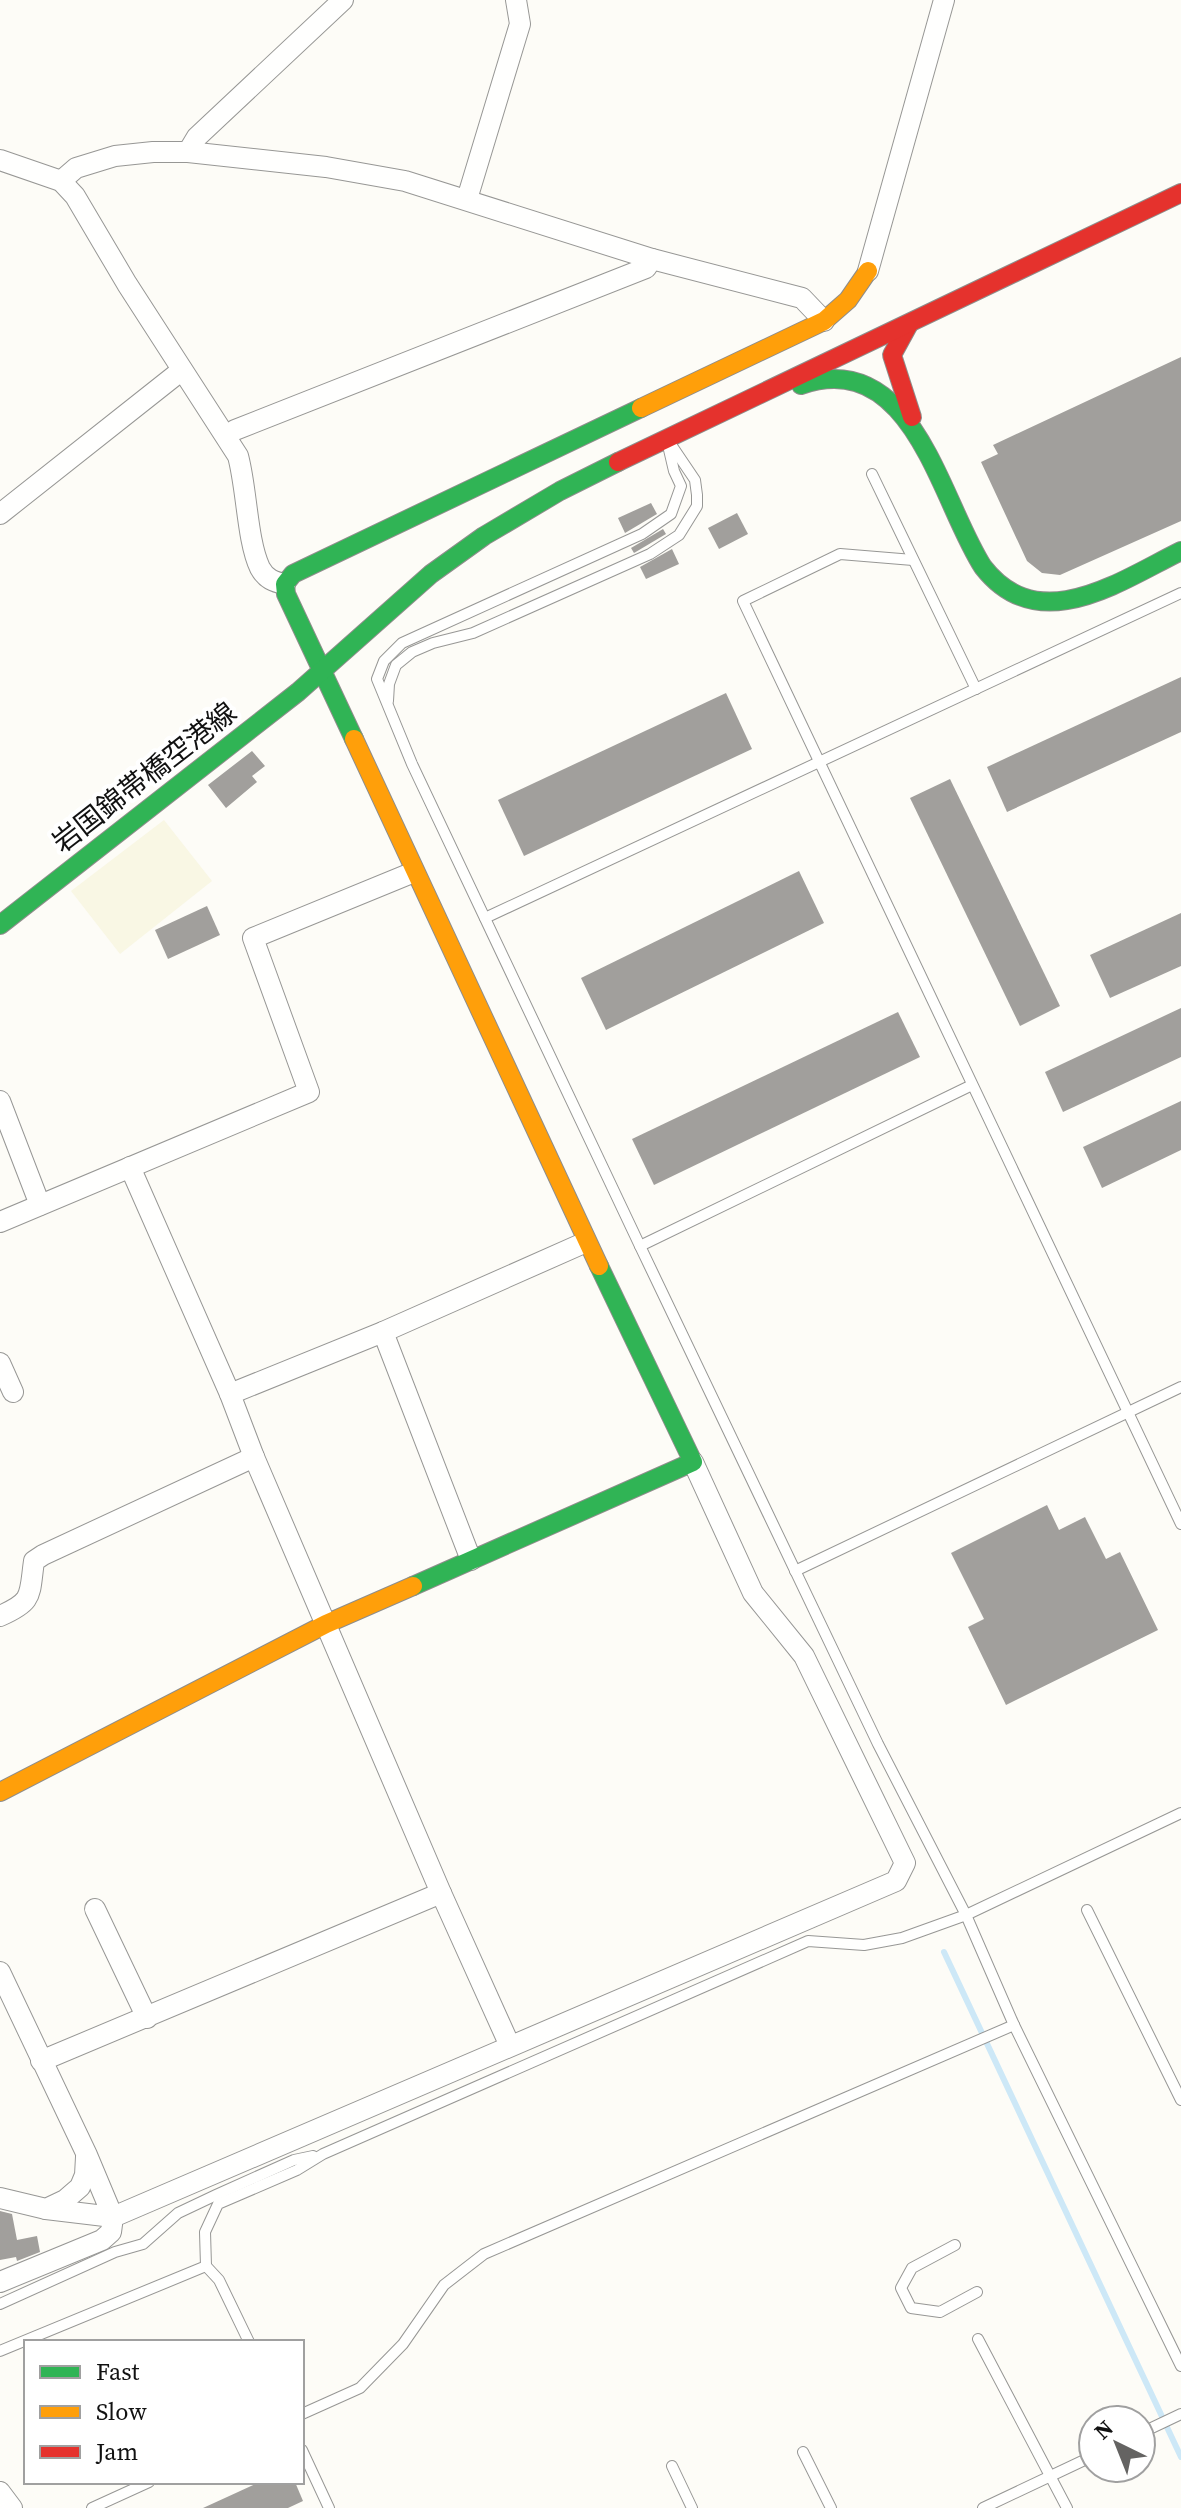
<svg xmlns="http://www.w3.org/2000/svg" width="1181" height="2508" viewBox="0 0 1181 2508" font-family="'Source Serif 4','Noto Sans JP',serif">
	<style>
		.farmland { fill: #f9f7e4 }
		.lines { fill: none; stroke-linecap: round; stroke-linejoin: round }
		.stream { stroke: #cde8f7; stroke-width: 6 }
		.building { fill: #a19f9c }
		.lane-casing { stroke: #979795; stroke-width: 12 }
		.street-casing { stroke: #979795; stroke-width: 22 }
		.fast-casing { stroke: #8e8d8b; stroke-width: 20 }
		.slow-casing { stroke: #8e8d8b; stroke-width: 20 }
		.jam-casing { stroke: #8e8d8b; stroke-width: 20 }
		.lane { stroke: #fffffe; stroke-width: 10 }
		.street { stroke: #fffffe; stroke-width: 20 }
		.fast { stroke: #30b455; stroke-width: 18 }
		.slow { stroke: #ff9f0a; stroke-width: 18 }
		.jam { stroke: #e5322d; stroke-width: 18 }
		.labels { text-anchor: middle; stroke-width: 8; stroke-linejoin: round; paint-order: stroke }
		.street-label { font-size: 28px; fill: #111; stroke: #fff }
	</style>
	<rect width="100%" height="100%" fill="#fdfcf7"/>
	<path class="farmland" d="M 164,820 L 212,881 L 120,954 L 71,891 Z"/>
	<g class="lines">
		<path class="stream" d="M 944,1952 L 1181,2457"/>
	</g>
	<g class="building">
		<path d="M 1181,357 L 1181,521 L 1060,575 L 1042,573 L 1027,561 L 981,462 L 998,454 L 993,445 Z"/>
		<path d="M 651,503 L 657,514 L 625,533 L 618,518 Z"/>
		<path d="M 737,513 L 748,534 L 719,549 L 708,528 Z"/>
		<path d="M 663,529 L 666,534 L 634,553 L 631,548 Z"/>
		<path d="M 672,549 L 679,564 L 646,579 L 640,567 Z"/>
		<path d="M 1181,677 L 1181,732 L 1007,812 L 987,767 Z"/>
		<path d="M 726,693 L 752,749 L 524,856 L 498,800 Z"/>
		<path d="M 252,751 L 265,766 L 252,776 L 257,782 L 226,808 L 208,785 Z"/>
		<path d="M 950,779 L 1060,1006 L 1020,1026 L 910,798 Z"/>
		<path d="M 799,871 L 824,923 L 606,1030 L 581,978 Z"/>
		<path d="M 207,906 L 220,935 L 168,959 L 155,930 Z"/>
		<path d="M 1181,913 L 1181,966 L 1110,998 L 1090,955 Z"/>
		<path d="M 1181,1008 L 1181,1057 L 1063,1112 L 1045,1072 Z"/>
		<path d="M 898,1012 L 920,1057 L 654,1185 L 632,1139 Z"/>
		<path d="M 1181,1101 L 1181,1150 L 1102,1188 L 1083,1147 Z"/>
		<path d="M 1047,1505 L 1059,1530 L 1085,1517 L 1106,1559 L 1120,1552 L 1158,1630 L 1006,1705 L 968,1627 L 984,1619 L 951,1553 Z"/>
		<path d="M 0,2211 L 12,2214 L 17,2240 L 37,2236 L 40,2252 L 17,2261 L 16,2257 L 0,2260 Z"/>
		<path d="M 260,2482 L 295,2482 L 303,2501 L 288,2508 L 203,2508 Z"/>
	</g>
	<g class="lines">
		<g class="lane-casing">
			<g id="lane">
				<path d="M 667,441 L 674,471 L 681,486 L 671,514 L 642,534 L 402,643 L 384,661 L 377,679 L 412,764 L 640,1246 L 878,1744 L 966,1915 L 1014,2025 L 1181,2366"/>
				<path d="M 872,474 L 976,689"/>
				<path d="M 913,560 L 840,554 L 743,601 L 1181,1524"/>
				<path d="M 388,701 L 389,684 L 396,665 L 412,652 L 433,643 L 473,633 L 650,554 L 679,535 L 697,506 L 697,495 L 695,480 L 670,443"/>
				<path d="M 485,918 L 1181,593"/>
				<path d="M 640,1246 L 972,1085"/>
				<path d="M 795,1571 L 1181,1387"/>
				<path d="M 1087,1910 L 1181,2100"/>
				<path d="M 955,2245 L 912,2268 L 901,2288 L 911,2308 L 940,2312 L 977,2292"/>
				<path d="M 206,2266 L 219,2280 L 249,2342"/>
				<path d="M 0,2304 L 115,2252 L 143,2244 L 178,2213 L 216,2195 L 294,2160 L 313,2156"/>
				<path d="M 978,2339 L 1067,2508"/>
				<path d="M 0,2351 L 206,2266 L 205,2232 L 218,2204 L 297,2170 L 323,2154 L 808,1941 L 864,1945 L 902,1938 L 966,1915 L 1181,1813"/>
				<path d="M 302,2414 L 360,2388 L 403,2344 L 444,2285 L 484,2254 L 1014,2025"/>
				<path d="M 1141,2433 L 1181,2414"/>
				<path d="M 302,2450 L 329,2508"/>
				<path d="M 803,2452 L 831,2508"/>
				<path d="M 672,2466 L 692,2508"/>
				<path d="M 92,2508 L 149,2482"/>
				<path d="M 983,2508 L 1093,2456"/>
			</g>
		</g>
		<g class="street-casing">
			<g id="street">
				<path d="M 188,152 L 197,137 L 343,0"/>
				<path d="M 0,160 L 61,181 L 75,196 L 127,284 L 238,456 C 247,489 247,541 260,568 C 266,579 274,582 285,584"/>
				<path d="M 61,181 L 76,168 L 115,156 L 153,152 L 188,152 L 326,167 L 405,181 L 652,259 L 802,298 L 824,321"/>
				<path d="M 467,199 L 520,24 L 516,0"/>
				<path d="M 868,271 L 944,0"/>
				<path d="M 226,436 L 235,430 L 646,268 L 652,259"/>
				<path d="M 0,514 L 182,370"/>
				<path d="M 0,1101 L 40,1205"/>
				<path d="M 130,1167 L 230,1394 L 254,1457 L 441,1893 L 510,2046"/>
				<path d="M 0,1222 L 309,1092 L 253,938 L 414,872"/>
				<path d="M 383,1332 L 471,1560"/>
				<path d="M 0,1363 L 13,1392"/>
				<path d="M 230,1394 L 383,1332 L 586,1242"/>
				<path d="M 0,1616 C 34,1601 29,1596 34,1561 L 43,1555 L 254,1457"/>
				<path d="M 95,1909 L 147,2018"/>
				<path d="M 0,1972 L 87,2155 L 113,2217 L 46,2209"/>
				<path d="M 41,2061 L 441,1893"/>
				<path d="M 0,2198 L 46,2209 L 65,2200 L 80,2187 L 85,2175 L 86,2157"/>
				<path d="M 0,2282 L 102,2240 L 111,2232 L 113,2217 L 896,1881 L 905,1863 L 804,1656 L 753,1593 L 693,1462"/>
				<path d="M 0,2492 L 12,2508"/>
			</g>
		</g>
		<g class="fast-casing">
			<g id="fast">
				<path d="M 801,385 C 913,347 940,501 983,567 C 1039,639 1120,581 1181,551"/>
				<path d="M 354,739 L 286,594 L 285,584 L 293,574 L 641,408"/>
				<path d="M 0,925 L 298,692 L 431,574 L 484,536 L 560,491 L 618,462"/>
				<path d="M 413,1586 L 693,1462 L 599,1266"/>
			</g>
		</g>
		<g class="slow-casing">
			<g id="slow">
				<path d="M 641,408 L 824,321 L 848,300 L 868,271"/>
				<path d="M 354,739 L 599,1266"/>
				<path d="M 0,1792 L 326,1624 L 413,1586"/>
			</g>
		</g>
		<g class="jam-casing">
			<g id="jam">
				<path d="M 909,324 L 892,355 L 912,417"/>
				<path d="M 618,462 L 1181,193"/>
			</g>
		</g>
		<use href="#lane" class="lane"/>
		<use href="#street" class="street"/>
		<use href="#fast" class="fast"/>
		<use href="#slow" class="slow"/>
		<use href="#jam" class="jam"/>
	</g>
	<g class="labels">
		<g class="street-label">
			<text transform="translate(144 777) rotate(-38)" y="10">岩国錦帯橋空港線</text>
		</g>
	</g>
	<rect x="24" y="2340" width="280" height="144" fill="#ffffff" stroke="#a0a0a0" stroke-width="2"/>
	<rect x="40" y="2366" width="40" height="12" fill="#30b455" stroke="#a0a0a0" stroke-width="2"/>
	<text x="96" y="2380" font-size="24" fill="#111111">Fast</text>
	<rect x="40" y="2406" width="40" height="12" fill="#ff9f0a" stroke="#a0a0a0" stroke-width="2"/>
	<text x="96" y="2420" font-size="24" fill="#111111">Slow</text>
	<rect x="40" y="2446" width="40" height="12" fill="#e5322d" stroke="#a0a0a0" stroke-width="2"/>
	<text x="96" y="2460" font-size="24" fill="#111111">Jam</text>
	<g transform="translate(1117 2444) rotate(317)"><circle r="38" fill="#ffffff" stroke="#a0a0a0" stroke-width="2"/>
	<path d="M0-6L14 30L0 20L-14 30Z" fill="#646362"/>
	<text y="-12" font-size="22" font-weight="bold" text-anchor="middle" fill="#111111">N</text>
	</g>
</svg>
